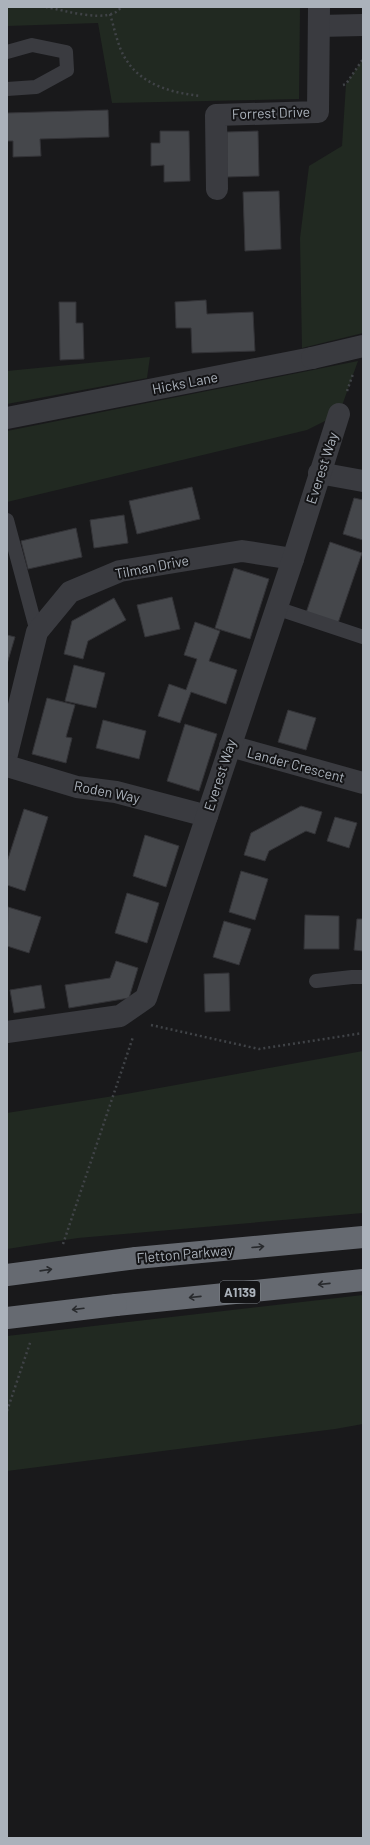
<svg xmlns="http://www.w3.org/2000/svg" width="370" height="1845" viewBox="0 0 370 1845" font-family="Barlow,sans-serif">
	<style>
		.green { fill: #212921 }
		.building { fill: #45474b; stroke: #333337 }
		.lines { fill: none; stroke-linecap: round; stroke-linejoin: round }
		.path { stroke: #404347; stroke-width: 2.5; stroke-dasharray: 2 3; stroke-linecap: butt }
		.lane { stroke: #3a3b40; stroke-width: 14 }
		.street { stroke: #3a3b40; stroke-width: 22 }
		.highway { stroke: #666a71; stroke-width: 22 }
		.street-bridge { stroke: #3a3b40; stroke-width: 22 }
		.highway-bridge { stroke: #666a71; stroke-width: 22 }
		.oneway { stroke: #282a2d }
		.labels { text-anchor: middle; stroke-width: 4; stroke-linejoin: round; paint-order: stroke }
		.shield { fill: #141416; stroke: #7e838a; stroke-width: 1 }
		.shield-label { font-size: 13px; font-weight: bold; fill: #abb2bb }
		.street-label { font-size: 14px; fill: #abb2bb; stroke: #141416 }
	</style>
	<rect width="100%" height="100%" fill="#19191b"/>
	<g class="green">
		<path d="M 7,7 L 300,7 L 299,99 L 112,103 L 98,23 L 7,26 Z"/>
		<path d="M 363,59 L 363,333 L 302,348 L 300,238 L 309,166 L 342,146 L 346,84 Z"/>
		<path d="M 150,357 L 147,378 L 7,404 L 7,371 Z"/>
		<path d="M 358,361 L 339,414 L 307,430 L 7,502 L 7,431 Z"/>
		<path d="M 363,1051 L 363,1213 L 78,1238 L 7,1249 L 7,1113 L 126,1094 Z"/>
		<path d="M 363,1295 L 363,1424 L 335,1429 L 7,1471 L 7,1336 Z"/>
	</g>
	<g class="building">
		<path d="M 108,110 L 109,137 L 40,139 L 41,156 L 13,157 L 13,141 L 7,141 L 7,113 Z"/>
		<path d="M 160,131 L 189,131 L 190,181 L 164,182 L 164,165 L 151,166 L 151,143 L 160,143 Z"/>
		<path d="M 258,131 L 259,176 L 227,177 L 227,132 Z"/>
		<path d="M 279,191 L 281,249 L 245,251 L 243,192 Z"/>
		<path d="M 206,300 L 207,314 L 253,312 L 255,351 L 192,353 L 191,328 L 176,328 L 175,302 Z"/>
		<path d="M 59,302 L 76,302 L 76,323 L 83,323 L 84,359 L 60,360 Z"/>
		<path d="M 192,487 L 200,519 L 137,534 L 129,501 Z"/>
		<path d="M 354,498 L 363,500 L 363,540 L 343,534 Z"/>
		<path d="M 124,515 L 128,543 L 94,548 L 90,520 Z"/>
		<path d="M 76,528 L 82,557 L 28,569 L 21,541 Z"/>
		<path d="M 330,542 L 362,553 L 337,626 L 305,616 Z"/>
		<path d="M 234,568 L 269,579 L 250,639 L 215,628 Z"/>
		<path d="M 172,597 L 180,629 L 145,637 L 137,605 Z"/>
		<path d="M 114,598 L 126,620 L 88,641 L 83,659 L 64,654 L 72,621 Z"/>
		<path d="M 195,622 L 220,631 L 209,661 L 237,670 L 226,704 L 191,692 L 180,723 L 158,716 L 169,684 L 186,690 L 197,659 L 184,655 Z"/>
		<path d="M 7,635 L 15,637 L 7,664 Z"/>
		<path d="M 74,665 L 105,673 L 96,708 L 65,701 Z"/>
		<path d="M 47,698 L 75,705 L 66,737 L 72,738 L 66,763 L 32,754 Z"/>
		<path d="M 288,710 L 316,718 L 306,750 L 278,742 Z"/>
		<path d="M 103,720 L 146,731 L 139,759 L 96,748 Z"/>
		<path d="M 185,724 L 217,734 L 199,791 L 167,781 Z"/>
		<path d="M 301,806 L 322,812 L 315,834 L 306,831 L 269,851 L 265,861 L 244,855 L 251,833 Z"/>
		<path d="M 24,809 L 48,817 L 25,891 L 7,885 L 7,862 Z"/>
		<path d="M 335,817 L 357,823 L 349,848 L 327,841 Z"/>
		<path d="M 145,835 L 179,846 L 166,887 L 133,876 Z"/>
		<path d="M 241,871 L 268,879 L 255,920 L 229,912 Z"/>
		<path d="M 127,893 L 159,903 L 147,943 L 115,933 Z"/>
		<path d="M 8,907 L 41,917 L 29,953 L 7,946 Z"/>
		<path d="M 305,915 L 339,916 L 339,949 L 304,949 Z"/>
		<path d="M 357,919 L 363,919 L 363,951 L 354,950 Z"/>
		<path d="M 224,921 L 251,929 L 239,965 L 213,957 Z"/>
		<path d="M 116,961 L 138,968 L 129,998 L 69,1008 L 65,985 L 110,978 Z"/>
		<path d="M 229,973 L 230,1011 L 205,1012 L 204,974 Z"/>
		<path d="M 41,985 L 45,1008 L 14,1013 L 10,990 Z"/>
	</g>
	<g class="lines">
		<g class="path">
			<path d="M 46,7 C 63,10 111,25 121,7"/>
			<path d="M 110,14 C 114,27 118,47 125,58 C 141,85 172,93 201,96"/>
			<path d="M 343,85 L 346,84 L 363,59"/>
			<path d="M 347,391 L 353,374"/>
			<path d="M 151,1025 L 259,1049 L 363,1033"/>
			<path d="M 63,1244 L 133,1037"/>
			<path d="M 7,1411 L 31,1340"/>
		</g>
		<g class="lane">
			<path d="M 7,52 L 32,45 L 66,52 L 67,70 L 36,87 L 7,89"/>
			<path d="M 7,520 L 37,632"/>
			<path d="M 276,608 L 363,637"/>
			<path d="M 316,981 L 352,977 L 363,977"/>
		</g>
		<g class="street">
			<path d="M 319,26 L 363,25"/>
			<path d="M 217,189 L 216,115 L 318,112 L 319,7"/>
			<path d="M 7,418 L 312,358"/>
			<path d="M 319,473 L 363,481"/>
			<path d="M 230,746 L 363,783"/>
			<path d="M 7,754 L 37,632 L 70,592 L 120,571 L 242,551 L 293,559"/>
			<path d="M 7,766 L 77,787 L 116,792 L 207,816"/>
			<path d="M 7,1032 L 120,1016 L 146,998 L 293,559 L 339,414"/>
		</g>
		<g class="highway">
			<path d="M 136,1258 L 363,1237"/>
			<path d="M 116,1305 L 363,1280"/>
		</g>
		<path class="street-bridge" d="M 312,358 L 363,346"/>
		<g class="highway-bridge">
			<path d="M 7,1275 L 136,1258"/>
			<path d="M 7,1318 L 116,1305"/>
		</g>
	</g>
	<defs><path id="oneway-shaft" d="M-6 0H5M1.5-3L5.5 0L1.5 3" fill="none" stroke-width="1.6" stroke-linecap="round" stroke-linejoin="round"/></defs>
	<g class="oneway">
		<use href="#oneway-shaft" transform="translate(258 1247) rotate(-5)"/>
		<use href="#oneway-shaft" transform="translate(46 1270) rotate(-8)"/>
		<use href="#oneway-shaft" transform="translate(324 1284) rotate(174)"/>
		<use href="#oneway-shaft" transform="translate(195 1297) rotate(174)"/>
		<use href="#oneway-shaft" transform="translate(78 1309) rotate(173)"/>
	</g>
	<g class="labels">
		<rect class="shield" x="220" y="1281" width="40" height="22" rx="3"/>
		<g class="shield-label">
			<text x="240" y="1297">A1139</text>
		</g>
		<g class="street-label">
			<text transform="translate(271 113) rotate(-2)" y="5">Forrest Drive</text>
			<text transform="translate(185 383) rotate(-11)" y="5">Hicks Lane</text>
			<text transform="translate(322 468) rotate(-72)" y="5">Everest Way</text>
			<text transform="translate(152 567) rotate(-11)" y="5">Tilman Drive</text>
			<text transform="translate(296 765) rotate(15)" y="5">Lander Crescent</text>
			<text transform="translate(220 775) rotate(-72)" y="5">Everest Way</text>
			<text transform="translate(107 792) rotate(11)" y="5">Roden Way</text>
			<text transform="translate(185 1254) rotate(-5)" y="5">Fletton Parkway</text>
		</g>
	</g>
	<rect width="370" height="1845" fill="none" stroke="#abb2bb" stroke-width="16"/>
</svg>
